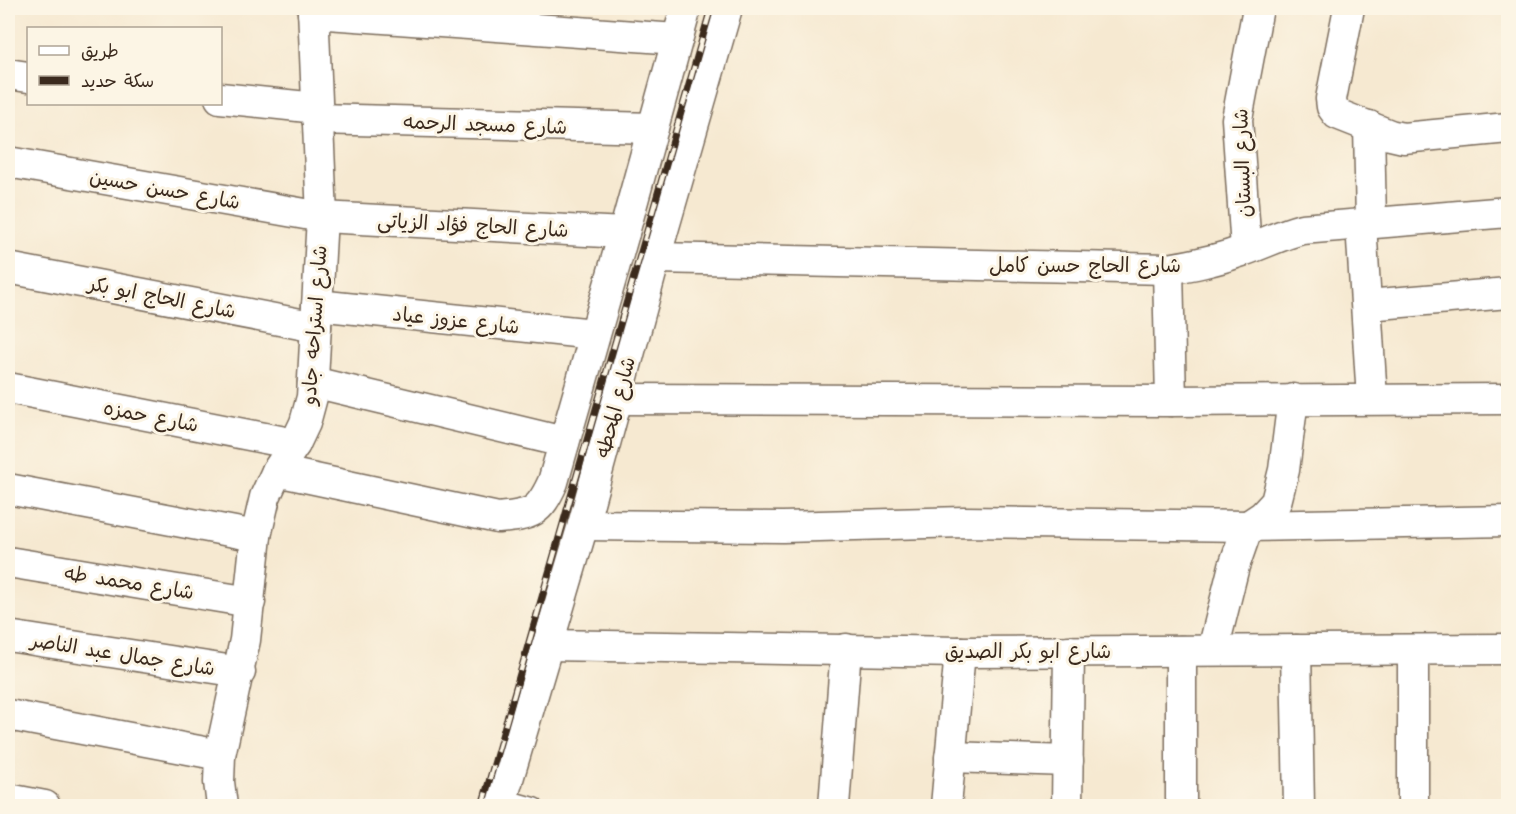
<svg xmlns="http://www.w3.org/2000/svg" width="1516" height="814" viewBox="0 0 1516 814" font-family="'Architects Daughter','Playpen Sans Arabic',sans-serif">
	<style>
		.lines { fill: none; stroke-linecap: round; stroke-linejoin: round }
		.lane-casing { stroke: #7c6d5d; stroke-width: 18 }
		.street-casing { stroke: #7c6d5d; stroke-width: 33 }
		.lane { stroke: #fff; stroke-width: 15 }
		.street { stroke: #fff; stroke-width: 30 }
		.rail-casing { stroke: #3b2a1e; stroke-width: 7 }
		.rail { stroke: #fcf5e5; stroke-width: 4.5; stroke-dasharray: 14; stroke-linecap: butt }
		.labels { text-anchor: middle; stroke-width: 6; stroke-linejoin: round; paint-order: stroke }
		.street-label { font-size: 20px; fill: #3b2a1e; stroke: #fcf5e5 }
	</style>
	<rect width="100%" height="100%" fill="#fcf5e5"/>
	<filter id="ink" filterUnits="userSpaceOnUse"><feTurbulence type="fractalNoise" baseFrequency=".0167" numOctaves="2"/><feDisplacementMap in="SourceGraphic" scale="12" xChannelSelector="R" yChannelSelector="G"/><feConvolveMatrix kernelMatrix="1 2 1 2 8 2 1 2 1" color-interpolation-filters="sRGB"/></filter>
	<filter id="wash" filterUnits="userSpaceOnUse"><feTurbulence type="fractalNoise" baseFrequency=".008" numOctaves="4" result="noise"/><feDisplacementMap in="SourceGraphic" scale="24" xChannelSelector="R" yChannelSelector="G"/><feGaussianBlur stdDeviation="1.35" result="paint"/><feColorMatrix in="noise" values="0 0 0 0 0 0 0 0 0 0 0 0 0 0 0 0 0 1.4 0 .05"/><feComposite in="paint" operator="in"/></filter>
	<g filter="url(#wash)">
		<rect width="100%" height="100%" fill="#f6e9d1"/>
	</g>
	<g filter="url(#ink)">
		<g class="lines">
			<g class="lane-casing">
				<path id="lane" d="M 503,797 L 535,806"/>
			</g>
			<g class="street-casing">
				<g id="street">
					<path d="M 1349,8 L 1331,99 L 1332,107 L 1337,114 L 1390,135 L 1403,138 L 1508,128"/>
					<path d="M 313,13 L 677,39"/>
					<path d="M 8,74 L 28,77"/>
					<path d="M 220,98 L 317,108"/>
					<path d="M 317,119 L 653,128"/>
					<path d="M 1369,126 L 1371,223"/>
					<path d="M 8,162 L 322,217 L 624,233"/>
					<path d="M 1361,224 L 1372,399"/>
					<path d="M 1246,249 L 1237,119 L 1258,8"/>
					<path d="M 655,258 L 1168,269 C 1191,265 1214,261 1236,253 C 1259,246 1279,235 1302,229 L 1508,212"/>
					<path d="M 8,268 L 316,327"/>
					<path d="M 1168,269 L 1171,401"/>
					<path d="M 317,305 L 594,334"/>
					<path d="M 1367,305 L 1508,293"/>
					<path d="M 313,382 L 564,442"/>
					<path d="M 8,388 L 295,444"/>
					<path d="M 617,399 L 1171,401 L 1508,399"/>
					<path d="M 277,471 L 498,518 C 532,515 539,513 553,482 L 624,233 L 686,8"/>
					<path d="M 8,489 L 256,536"/>
					<path d="M 583,525 L 783,527 L 964,522 L 1248,526 L 1508,521"/>
					<path d="M 8,562 L 250,602"/>
					<path d="M 8,636 L 240,672"/>
					<path d="M 547,645 L 960,652 L 1508,649"/>
					<path d="M 1213,650 L 1234,566 L 1248,526 L 1263,516 L 1276,502 L 1284,470 L 1293,399"/>
					<path d="M 1296,650 L 1299,806"/>
					<path d="M 1413,650 L 1413,806"/>
					<path d="M 1181,651 L 1181,806"/>
					<path d="M 8,715 L 220,755"/>
					<path d="M 950,757 L 1068,761"/>
					<path d="M 8,799 L 45,806"/>
					<path d="M 222,806 L 219,782 L 220,755 L 245,640 L 256,536 L 265,497 L 277,471 L 295,444 L 305,423 L 312,397 L 322,217 L 313,8"/>
					<path d="M 500,806 L 583,525 L 655,258 L 727,8"/>
					<path d="M 834,806 L 846,649"/>
					<path d="M 946,806 L 960,652"/>
					<path d="M 1067,806 L 1069,651"/>
				</g>
			</g>
			<use href="#lane" class="lane"/>
			<use href="#street" class="street"/>
			<g class="rail-casing">
				<path id="rail" d="M 482,806 L 711,8"/>
			</g>
			<use href="#rail" class="rail"/>
		</g>
	</g>
	<g class="labels">
		<g class="street-label">
			<text transform="translate(485 124) rotate(2)" y="7">شارع مسجد الرحمه</text>
			<text transform="translate(1242 163) rotate(-92)" y="7">شارع البستان</text>
			<text transform="translate(165 189) rotate(10)" y="7">شارع حسن حسين</text>
			<text transform="translate(473 225) rotate(3)" y="7">شارع الحاج فؤاد الزياتى</text>
			<text x="1085" y="272">شارع الحاج حسن كامل</text>
			<text transform="translate(162 297) rotate(11)" y="7">شارع الحاج ابو بكر</text>
			<text transform="translate(456 320) rotate(6)" y="7">شارع عزوز عياد</text>
			<text transform="translate(314 325) rotate(-86)" y="7">شارع استراحه جادو</text>
			<text transform="translate(615 407) rotate(-75)" y="7">شارع المحطه</text>
			<text transform="translate(151 416) rotate(11)" y="7">شارع حمزه</text>
			<text transform="translate(129 582) rotate(9)" y="7">شارع محمد طه</text>
			<text x="1028" y="658">شارع ابو بكر الصديق</text>
			<text transform="translate(123 654) rotate(9)" y="7">شارع جمال عبد الناصر</text>
		</g>
	</g>
	<rect width="1516" height="814" fill="none" stroke="#fcf5e5" stroke-width="30"/>
	<rect x="27" y="27" width="195" height="78" fill="#fcf5e5" stroke="#afa495" stroke-width="1.5"/>
	<rect x="39" y="46" width="30" height="9" fill="#ffffff" stroke="#afa495" stroke-width="1.5"/>
	<text x="81" y="57" font-size="18" fill="#3b2a1e">طريق</text>
	<rect x="39" y="76" width="30" height="9" fill="#3b2a1e" stroke="#afa495" stroke-width="1.5"/>
	<text x="81" y="87" font-size="18" fill="#3b2a1e">سكة حديد</text>
</svg>
